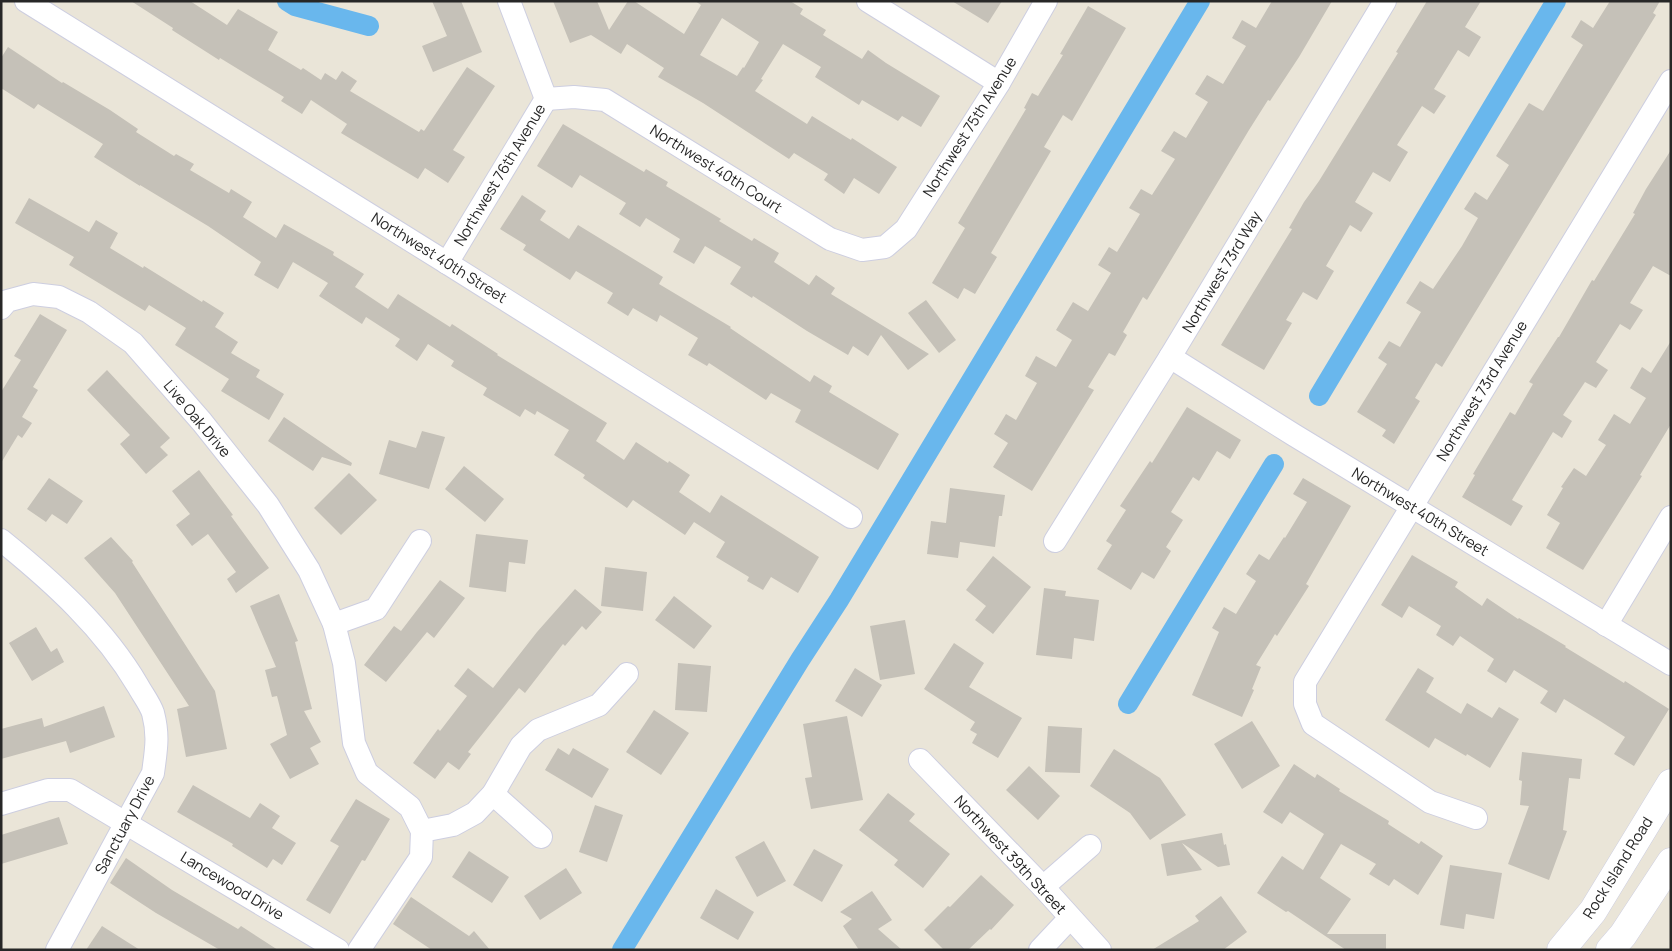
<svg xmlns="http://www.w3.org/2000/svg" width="1672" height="951" viewBox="0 0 1672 951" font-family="Manrope,sans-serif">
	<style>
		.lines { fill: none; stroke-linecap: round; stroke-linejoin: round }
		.canal { stroke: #69b7ed; stroke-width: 20 }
		.building { fill: #c5c1b8; fill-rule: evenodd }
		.minor-casing { stroke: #cdcee0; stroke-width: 24 }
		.secondary-casing { stroke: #cdcee0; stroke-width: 29 }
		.minor { stroke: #fff; stroke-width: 22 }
		.secondary { stroke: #fff; stroke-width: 28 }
		.labels { text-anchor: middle; stroke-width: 5; stroke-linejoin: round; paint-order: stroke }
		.street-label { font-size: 15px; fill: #272727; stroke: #fff }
	</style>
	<rect width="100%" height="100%" fill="#eae5d8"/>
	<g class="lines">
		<g class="canal">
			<path d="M 287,1 L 295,6 L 369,26"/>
			<path d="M 1319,396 L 1556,1"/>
			<path d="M 1128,704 L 1274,464"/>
			<path d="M 622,950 L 800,660 L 839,600 L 1200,1"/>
		</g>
	</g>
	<g class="building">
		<path d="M 131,1 L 190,1 L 227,25 L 238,9 L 278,32 L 268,50 L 301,70 L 303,68 L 321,80 L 325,73 L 336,80 L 342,71 L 357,81 L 350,91 L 419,132 L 421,129 L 424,131 L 467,67 L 495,86 L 453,150 L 465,157 L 448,183 L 425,168 L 418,179 L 341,133 L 347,124 L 311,100 L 302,114 L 281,101 L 284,97 L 220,58 L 219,60 L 172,30 L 173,28 Z"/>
		<path d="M 432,1 L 461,1 L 482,52 L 433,72 L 422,46 L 447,36 Z"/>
		<path d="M 553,1 L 597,1 L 609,30 L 628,1 L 634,1 L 684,34 L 701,5 L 695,1 L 790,1 L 803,9 L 800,14 L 826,30 L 823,35 L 862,59 L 868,50 L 886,63 L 940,96 L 921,127 L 902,116 L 898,121 L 862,100 L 859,105 L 815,77 L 821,67 L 783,44 L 761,79 L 763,80 L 755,91 L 807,124 L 812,116 L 851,140 L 852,138 L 897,167 L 879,194 L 854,178 L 844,194 L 824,180 L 828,174 L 794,153 L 789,159 L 703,103 L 658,77 L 664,68 L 627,44 L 621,54 L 591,35 L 570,43 ZM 722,18 L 759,42 L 744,68 L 743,67 L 737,76 L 700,55 Z"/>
		<path d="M 952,1 L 1002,1 L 988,23 Z"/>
		<path d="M 1272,1 L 1332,1 L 1299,57 L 1270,101 L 1268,100 L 1249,130 L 1147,300 L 1143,297 L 1123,332 L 1127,335 L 1115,356 L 1109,353 L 1088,387 L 1094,390 L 1032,491 L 993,467 L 1008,443 L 994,434 L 1006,414 L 1016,420 L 1037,383 L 1025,376 L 1036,356 L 1056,367 L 1072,340 L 1056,330 L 1073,302 L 1088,311 L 1111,273 L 1098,265 L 1109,247 L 1117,252 L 1140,214 L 1129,208 L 1141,189 L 1152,195 L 1175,159 L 1161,151 L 1174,131 L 1186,138 L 1208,102 L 1195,94 L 1207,75 L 1223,84 L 1246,46 L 1232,38 L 1242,20 L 1256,28 Z"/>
		<path d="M 1427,1 L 1481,1 L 1465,27 L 1481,37 L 1469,57 L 1458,50 L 1434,89 L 1446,96 L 1434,114 L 1422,106 L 1397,145 L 1408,152 L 1390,182 L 1373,172 L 1355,202 L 1373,213 L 1361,232 L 1350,225 L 1326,266 L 1334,271 L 1317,300 L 1303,292 L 1286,320 L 1292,323 L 1264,370 L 1221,345 L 1292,229 L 1289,228 L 1304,202 L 1319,181 L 1398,53 L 1396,52 Z"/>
		<path d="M 1610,1 L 1660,1 L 1653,13 L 1656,15 L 1442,367 L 1436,363 L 1415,398 L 1420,401 L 1394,444 L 1382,436 L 1386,430 L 1357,412 L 1387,364 L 1378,358 L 1389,341 L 1400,347 L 1421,312 L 1406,303 L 1420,281 L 1433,289 L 1462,246 L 1478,218 L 1464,209 L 1475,192 L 1487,200 L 1509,165 L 1496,156 L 1529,103 L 1543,111 L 1583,45 L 1571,37 L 1581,20 L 1593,28 Z"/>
		<path d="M 1088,6 L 1126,28 L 1072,121 L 1063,115 L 1044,147 L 1051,151 L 991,253 L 997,257 L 975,294 L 964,288 L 958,299 L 932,283 L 965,228 L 958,223 L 1026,109 L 1024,108 L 1032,93 L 1038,96 L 1063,55 L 1060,54 Z"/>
		<path d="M 8,47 L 62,83 L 63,82 L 110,110 L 138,129 L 136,132 L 174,156 L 176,154 L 194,164 L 190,170 L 229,193 L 231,189 L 252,202 L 243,217 L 276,238 L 284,224 L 334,252 L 333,255 L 364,274 L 355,287 L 388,309 L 398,294 L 450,327 L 452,324 L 498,354 L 497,355 L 607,423 L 596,441 L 624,460 L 636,442 L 668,463 L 669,461 L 690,475 L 679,492 L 710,513 L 721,495 L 819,557 L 798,593 L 771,577 L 763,590 L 747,581 L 749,577 L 716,557 L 725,542 L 694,522 L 685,535 L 633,500 L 627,508 L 583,478 L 585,475 L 554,455 L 569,430 L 537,411 L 535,415 L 525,409 L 520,417 L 483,395 L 487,388 L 451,366 L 454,361 L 428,344 L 417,361 L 395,346 L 400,339 L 366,317 L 362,324 L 319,296 L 328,283 L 293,262 L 278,289 L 254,275 L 261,262 L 208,226 L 140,185 L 140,186 L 94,157 L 103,144 L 38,104 L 34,109 L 1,88 L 1,58 Z"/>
		<path d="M 563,124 L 644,172 L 646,169 L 668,182 L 666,186 L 721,219 L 719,221 L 752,241 L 754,238 L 779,253 L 774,262 L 809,285 L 816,275 L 835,288 L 831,294 L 929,354 L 908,370 L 881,335 L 868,356 L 853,346 L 848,355 L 807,331 L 753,296 L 752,298 L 730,284 L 741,267 L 705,246 L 694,264 L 673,252 L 680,239 L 646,218 L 640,227 L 619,214 L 626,203 L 580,175 L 572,188 L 537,166 Z"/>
		<path d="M 1671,150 L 1671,276 L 1653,266 L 1630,303 L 1643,310 L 1630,330 L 1620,324 L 1596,362 L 1608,370 L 1596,388 L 1585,382 L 1563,415 L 1572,421 L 1562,438 L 1553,432 L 1512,500 L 1523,506 L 1511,526 L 1462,497 L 1475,475 L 1473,474 L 1510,412 L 1515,415 L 1533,384 L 1529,382 L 1558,337 L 1559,337 L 1592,280 L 1594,281 L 1635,214 L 1633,213 L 1646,189 Z"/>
		<path d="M 522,195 L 546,211 L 540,220 L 569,239 L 578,225 L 663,277 L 659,284 L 731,327 L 730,328 L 810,382 L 814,375 L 832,386 L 829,392 L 899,434 L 878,470 L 795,422 L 801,410 L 771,393 L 766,400 L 709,363 L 707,366 L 688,355 L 698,338 L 660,315 L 657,322 L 633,308 L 628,316 L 607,303 L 613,293 L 576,271 L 570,280 L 523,250 L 526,245 L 500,229 Z"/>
		<path d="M 29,198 L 89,232 L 96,220 L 118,233 L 110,248 L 143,268 L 144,266 L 202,302 L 203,300 L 224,313 L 215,327 L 238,342 L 231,353 L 260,370 L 256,377 L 284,394 L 269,420 L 221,391 L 229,379 L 175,345 L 186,328 L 149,305 L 145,311 L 69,265 L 74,257 L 15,223 Z"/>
		<path d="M 926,300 L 956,340 L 939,353 L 908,313 Z"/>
		<path d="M 40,314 L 67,330 L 33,387 L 38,390 L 22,417 L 32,423 L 22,438 L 18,435 L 1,463 L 1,392 L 21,360 L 14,356 Z"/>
		<path d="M 1671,341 L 1671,424 L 1640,475 L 1642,476 L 1583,570 L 1546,548 L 1560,523 L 1547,515 L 1563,488 L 1561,487 L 1574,468 L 1586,476 L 1606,445 L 1598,440 L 1614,414 L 1630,424 L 1646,398 L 1630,388 L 1642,367 L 1651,373 Z"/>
		<path d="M 107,370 L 170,438 L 160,447 L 168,455 L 146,474 L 120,444 L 130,435 L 87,390 Z"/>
		<path d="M 1187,407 L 1241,440 L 1230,459 L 1217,451 L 1199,481 L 1193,477 L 1171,512 L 1183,520 L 1166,547 L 1171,551 L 1154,579 L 1142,572 L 1131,590 L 1097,569 L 1112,545 L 1106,541 L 1126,510 L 1120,506 L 1150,461 L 1152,463 Z"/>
		<path d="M 284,417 L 352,463 L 351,466 L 322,457 L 313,471 L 268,441 Z"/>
		<path d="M 422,431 L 445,437 L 429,489 L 379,474 L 389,440 L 416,448 Z"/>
		<path d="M 464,466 L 504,499 L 485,522 L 445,489 Z"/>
		<path d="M 199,470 L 233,515 L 231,516 L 269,568 L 236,593 L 227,579 L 236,572 L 208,534 L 192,546 L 176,525 L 190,514 L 172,491 Z"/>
		<path d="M 349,473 L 377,500 L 341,535 L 314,508 Z"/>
		<path d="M 49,478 L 83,501 L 67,524 L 52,514 L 46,522 L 27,509 Z"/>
		<path d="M 1303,478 L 1351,506 L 1306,584 L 1309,586 L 1277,636 L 1275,634 L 1256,665 L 1261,667 L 1252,689 L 1254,690 L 1242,717 L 1192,695 L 1219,632 L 1212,628 L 1224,607 L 1236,614 L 1256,581 L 1246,574 L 1259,554 L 1269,560 L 1284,537 L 1285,538 L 1307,502 L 1293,494 Z"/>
		<path d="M 950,488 L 1005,495 L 1002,516 L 999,516 L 995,547 L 960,542 L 958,558 L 927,554 L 931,521 L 946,523 Z"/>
		<path d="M 476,534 L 528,540 L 525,564 L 509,562 L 506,592 L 469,587 Z"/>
		<path d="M 111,537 L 133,561 L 132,562 L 215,691 L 227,749 L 186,757 L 177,709 L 189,706 L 115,593 L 84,558 Z"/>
		<path d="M 1412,555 L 1458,582 L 1455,587 L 1482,606 L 1487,598 L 1518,619 L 1519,618 L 1541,631 L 1566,646 L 1565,647 L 1624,683 L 1625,681 L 1669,709 L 1634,766 L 1614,754 L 1625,737 L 1600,721 L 1564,699 L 1556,713 L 1540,703 L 1548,691 L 1514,670 L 1506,683 L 1487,671 L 1494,659 L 1460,636 L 1453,646 L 1436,635 L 1441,626 L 1409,606 L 1402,618 L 1381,605 Z"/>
		<path d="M 993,556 L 1031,587 L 993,634 L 975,620 L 986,606 L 966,590 Z"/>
		<path d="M 605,567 L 647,572 L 643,611 L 601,606 Z"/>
		<path d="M 440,580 L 465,598 L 434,638 L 427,632 L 386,682 L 364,665 L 394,626 L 401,631 Z"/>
		<path d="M 1044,588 L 1066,591 L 1065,596 L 1099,600 L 1094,641 L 1074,638 L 1072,659 L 1036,655 Z"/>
		<path d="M 575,589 L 602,612 L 586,630 L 582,626 L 565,646 L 563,644 L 525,693 L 519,688 L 468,752 L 471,754 L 459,770 L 448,762 L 435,779 L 413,763 L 438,729 L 440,731 L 467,696 L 454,686 L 468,668 L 493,688 L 537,632 Z"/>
		<path d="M 279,594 L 298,641 L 295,642 L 312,709 L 304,711 L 321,742 L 310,748 L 319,764 L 290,779 L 270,744 L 287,735 L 277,696 L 272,697 L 265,670 L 276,667 L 250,606 Z"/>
		<path d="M 674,596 L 712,626 L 694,649 L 655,620 Z"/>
		<path d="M 905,620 L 915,674 L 880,680 L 870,626 Z"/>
		<path d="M 36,627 L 51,652 L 57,648 L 64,662 L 32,681 L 9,643 Z"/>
		<path d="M 954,643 L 984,663 L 969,687 L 1022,718 L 998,758 L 972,743 L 977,734 L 970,730 L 975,722 L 924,689 Z"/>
		<path d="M 678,663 L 711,666 L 707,712 L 675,710 Z"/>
		<path d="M 855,668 L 882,685 L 862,717 L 835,701 Z"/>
		<path d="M 1418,668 L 1434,678 L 1426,692 L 1461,714 L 1467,703 L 1492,718 L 1499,707 L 1519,719 L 1490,768 L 1467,754 L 1466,756 L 1435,738 L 1429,748 L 1385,720 Z"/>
		<path d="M 104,706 L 115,737 L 70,753 L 66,741 L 1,759 L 1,729 L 42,718 L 44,727 Z"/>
		<path d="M 654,710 L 689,733 L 661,775 L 626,752 Z"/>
		<path d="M 847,716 L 863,800 L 811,809 L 805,778 L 812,777 L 803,724 Z"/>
		<path d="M 1252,721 L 1280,766 L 1242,789 L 1214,744 Z"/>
		<path d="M 1048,726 L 1082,728 L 1080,773 L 1045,772 Z"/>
		<path d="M 558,748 L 569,755 L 573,748 L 609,769 L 592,798 L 545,770 Z"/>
		<path d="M 1114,749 L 1160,778 L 1186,815 L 1150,840 L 1130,813 L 1090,786 Z"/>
		<path d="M 1522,752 L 1582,759 L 1580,779 L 1569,778 L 1563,830 L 1567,831 L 1549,880 L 1508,864 L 1529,806 L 1520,805 L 1522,781 L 1519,780 Z"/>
		<path d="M 1294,764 L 1315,778 L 1317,774 L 1340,789 L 1339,791 L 1389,821 L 1388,824 L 1419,844 L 1421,841 L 1443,856 L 1418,895 L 1394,879 L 1389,886 L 1369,874 L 1376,864 L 1341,844 L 1320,878 L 1351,899 L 1327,934 L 1386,934 L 1386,950 L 1346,950 L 1288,911 L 1286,912 L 1257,893 L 1282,856 L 1303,870 L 1324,834 L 1290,812 L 1282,824 L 1263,812 Z"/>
		<path d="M 1029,766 L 1060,796 L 1038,820 L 1006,790 Z"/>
		<path d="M 193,785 L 250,818 L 260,803 L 280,816 L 272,828 L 296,843 L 282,865 L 273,859 L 267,868 L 232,846 L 233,844 L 177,812 Z"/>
		<path d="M 888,793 L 915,814 L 909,821 L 950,854 L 923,888 L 894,865 L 898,860 L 859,830 Z"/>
		<path d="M 356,799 L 390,819 L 365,861 L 362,860 L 330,914 L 306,900 L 339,846 L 330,841 Z"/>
		<path d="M 595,805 L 623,815 L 607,862 L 579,852 Z"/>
		<path d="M 59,817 L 68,844 L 1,864 L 1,835 Z"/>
		<path d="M 1222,833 L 1224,845 L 1226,844 L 1230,865 L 1218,867 L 1182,843 L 1202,870 L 1167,876 L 1161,844 Z"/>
		<path d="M 764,841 L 786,881 L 757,897 L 735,857 Z"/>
		<path d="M 814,849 L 843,865 L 822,902 L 793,885 Z"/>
		<path d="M 469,851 L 509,877 L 492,903 L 452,877 Z"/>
		<path d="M 126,858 L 172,890 L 238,929 L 241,926 L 278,950 L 220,950 L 156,913 L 110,883 Z"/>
		<path d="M 1450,865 L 1502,873 L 1494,919 L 1466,914 L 1464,929 L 1440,925 Z"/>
		<path d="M 566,868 L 582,893 L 540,920 L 524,896 Z"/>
		<path d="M 981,875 L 1014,905 L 991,930 L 990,929 L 968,950 L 944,950 L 924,930 L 948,906 L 950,907 Z"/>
		<path d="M 716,889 L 754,912 L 738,940 L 700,918 Z"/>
		<path d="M 872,891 L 892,920 L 878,929 L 902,950 L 859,950 L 843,926 L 852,919 L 840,912 Z"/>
		<path d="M 1221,896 L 1247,932 L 1223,950 L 1152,950 L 1199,921 L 1195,916 Z"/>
		<path d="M 411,897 L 469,936 L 474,931 L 490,950 L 432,950 L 393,924 Z"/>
		<path d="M 102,926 L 140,950 L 86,950 Z"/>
	</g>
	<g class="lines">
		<g class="minor-casing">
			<g id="minor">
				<path d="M 26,1 L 447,263 L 851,517"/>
				<path d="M 509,1 L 546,99"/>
				<path d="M 868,1 L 999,83"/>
				<path d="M 546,99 L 574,97 L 605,100 L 830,239 L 862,250 L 885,247 L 906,229 L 999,83 L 1046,1"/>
				<path d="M 447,263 L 546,99"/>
				<path d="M 1,308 L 7,301 L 33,294 L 59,297 L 89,312 L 133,343 L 202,422 L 268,505 L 309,570 L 334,624 L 344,663 L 354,743 L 367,773 L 410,807 L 422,831"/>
				<path d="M 1170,357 L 1294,435 L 1671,664"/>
				<path d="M 1,540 C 53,582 104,628 138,686 C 143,695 150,704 153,713 C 159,736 156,750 153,773 L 57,950"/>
				<path d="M 1055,541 L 1170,357 L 1385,1"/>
				<path d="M 334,624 L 376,609 L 420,541"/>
				<path d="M 1606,625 L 1671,517"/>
				<path d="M 920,760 L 1043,887 L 1100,950"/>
				<path d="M 493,794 L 541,837"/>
				<path d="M 1,804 L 48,790 L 70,790 L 338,950"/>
				<path d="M 1476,818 L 1430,802 L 1313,724 L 1305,704 L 1305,682 L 1671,81"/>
				<path d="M 1043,887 L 1090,846"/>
				<path d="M 359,950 L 421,857 L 422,831 L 453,825 L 475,813 L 493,794 L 521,746 L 538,730 L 599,705 L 627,674"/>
				<path d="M 1040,950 L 1070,918"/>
			</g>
		</g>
		<g class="secondary-casing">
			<g id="secondary">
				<path d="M 1561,950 L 1593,911 L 1671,783"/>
				<path d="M 1610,950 L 1623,935 L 1671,862"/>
			</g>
		</g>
		<use href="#minor" class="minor"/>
		<use href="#secondary" class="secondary"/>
	</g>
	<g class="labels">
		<g class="street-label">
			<text transform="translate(970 127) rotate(-58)" y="5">Northwest 75th Avenue</text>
			<text transform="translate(716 169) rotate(32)" y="5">Northwest 40th Court</text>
			<text transform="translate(500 175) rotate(-59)" y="5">Northwest 76th Avenue</text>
			<text transform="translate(439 258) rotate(32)" y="5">Northwest 40th Street</text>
			<text transform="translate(1222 272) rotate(-59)" y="5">Northwest 73rd Way</text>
			<text transform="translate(1482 391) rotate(-59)" y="5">Northwest 73rd Avenue</text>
			<text transform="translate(197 419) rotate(50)" y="5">Live Oak Drive</text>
			<text transform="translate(1420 512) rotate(31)" y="5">Northwest 40th Street</text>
			<text transform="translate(125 825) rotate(-62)" y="5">Sanctuary Drive</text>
			<text transform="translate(1010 855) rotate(47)" y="5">Northwest 39th Street</text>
			<text transform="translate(1618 868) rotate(-58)" y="5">Rock Island Road</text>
			<text transform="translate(232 886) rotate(31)" y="5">Lancewood Drive</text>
		</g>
	</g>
	<rect width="1672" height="951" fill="none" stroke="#272727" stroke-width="5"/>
</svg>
